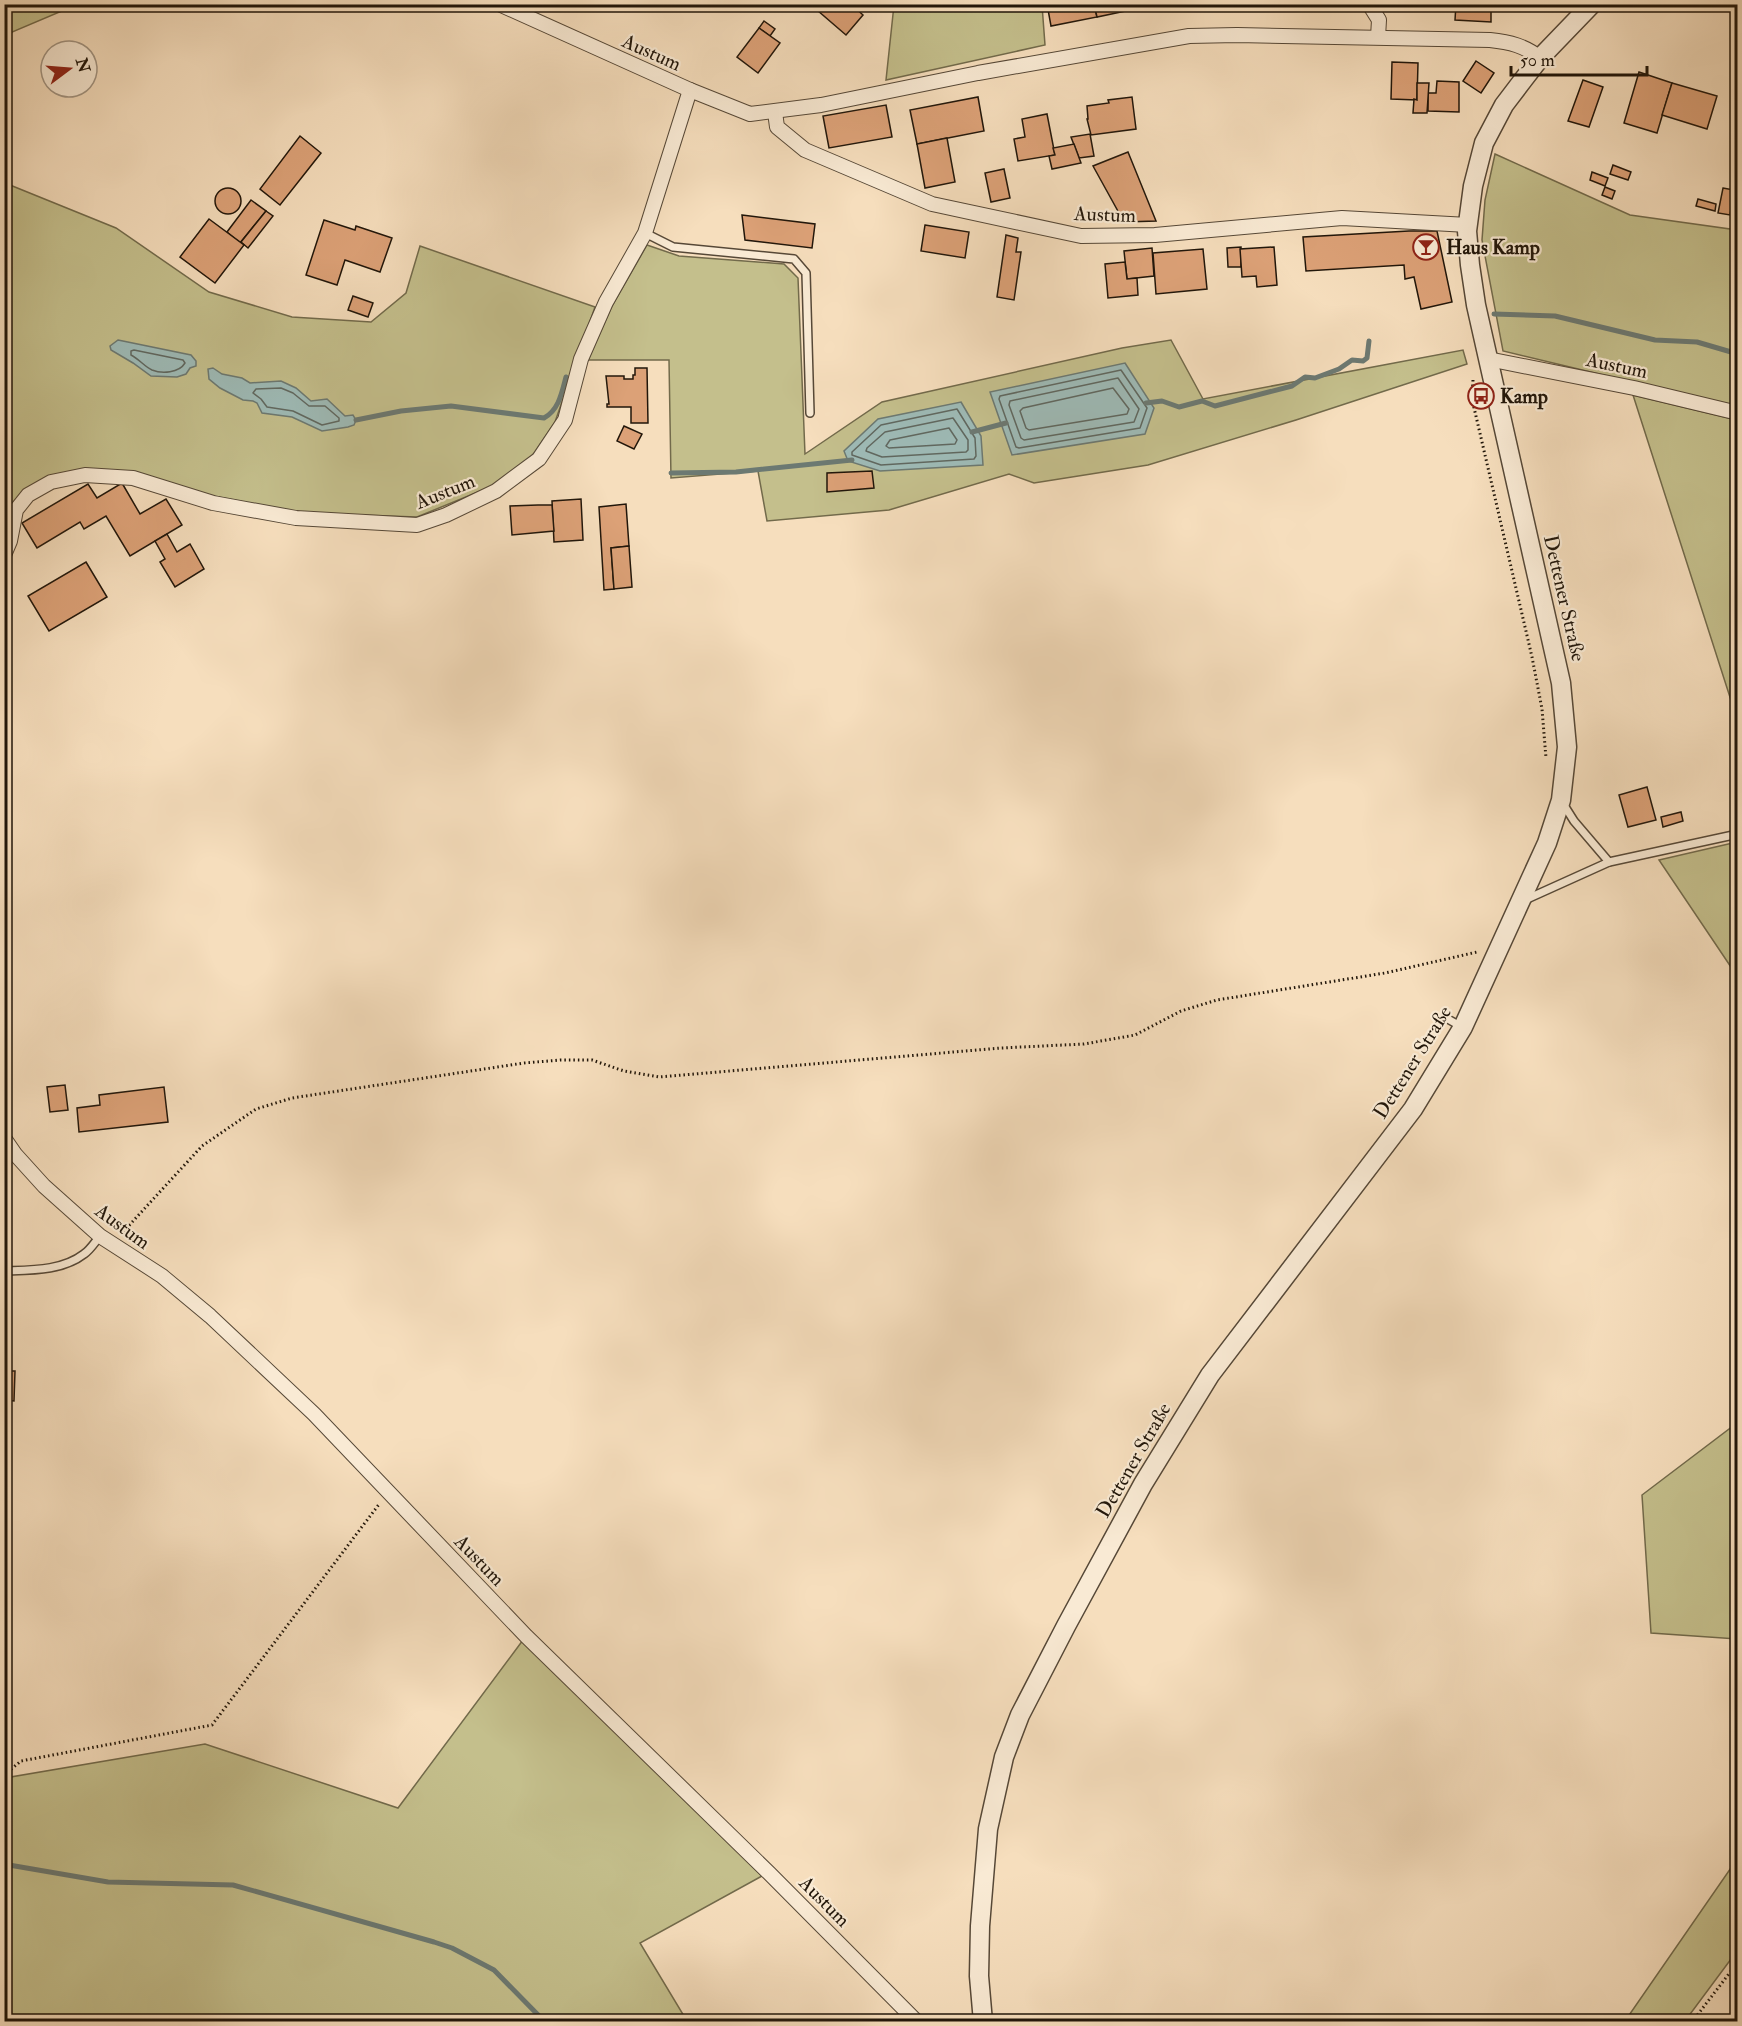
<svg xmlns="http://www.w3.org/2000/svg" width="1742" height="2026" viewBox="0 0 1742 2026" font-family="'IM FELL Double Pica',serif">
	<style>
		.green { fill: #c4bf8c; stroke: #726a4b; stroke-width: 1.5 }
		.water { fill: #9ebbb7; stroke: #6c7972; stroke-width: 1.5 }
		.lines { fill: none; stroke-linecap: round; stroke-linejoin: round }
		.shore { stroke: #606860; stroke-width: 1.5 }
		.stream { stroke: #6c7972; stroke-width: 5 }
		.building { fill: #dca177; stroke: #21160a; stroke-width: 1.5 }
		.service-casing { stroke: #564837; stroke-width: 10 }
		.minor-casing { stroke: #564837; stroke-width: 16 }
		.tertiary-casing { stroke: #564837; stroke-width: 21 }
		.path { stroke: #21160a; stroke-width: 3; stroke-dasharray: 1.5 3; stroke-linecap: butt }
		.service { stroke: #f9ead4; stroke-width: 7 }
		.minor { stroke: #f9ead4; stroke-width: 14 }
		.tertiary { stroke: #f9ead4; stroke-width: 18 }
		.labels { text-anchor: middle; stroke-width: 4.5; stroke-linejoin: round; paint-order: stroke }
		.street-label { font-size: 20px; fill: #21160a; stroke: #f9ead4 }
		.poi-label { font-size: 20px; font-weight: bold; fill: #21160a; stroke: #f9ead4; text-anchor: start }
	</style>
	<rect width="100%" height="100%" fill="#f6debd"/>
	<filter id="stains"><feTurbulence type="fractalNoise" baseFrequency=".00333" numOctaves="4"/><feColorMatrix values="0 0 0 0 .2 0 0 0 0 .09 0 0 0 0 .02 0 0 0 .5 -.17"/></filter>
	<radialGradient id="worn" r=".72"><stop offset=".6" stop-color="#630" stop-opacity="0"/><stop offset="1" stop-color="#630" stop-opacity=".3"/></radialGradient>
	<g class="green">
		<path d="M 8,4 L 76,4 L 76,5 L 12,32 L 5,44 L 5,5 Z"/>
		<path d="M 894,5 L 1042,5 L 1045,45 L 886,80 Z"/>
		<path d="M 1495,154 L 1630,215 L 1737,230 L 1737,407 L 1503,351 L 1482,240 L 1485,200 Z"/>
		<path d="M 5,183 L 116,228 L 209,292 L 292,317 L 371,322 L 406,293 L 420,246 L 595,307 L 555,422 L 532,456 L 495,485 L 417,517 L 300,513 L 208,495 L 128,471 L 55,476 L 37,482 L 18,497 L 5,527 Z"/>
		<path d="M 647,245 L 679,256 L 784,264 L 798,278 L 805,454 L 882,402 L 1122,348 L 1171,340 L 1203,399 L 1463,350 L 1467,364 L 1296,420 L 1148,465 L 1034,483 L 1009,474 L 889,510 L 767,521 L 758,471 L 671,478 L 669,360 L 588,360 L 611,308 Z"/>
		<path d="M 1633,395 L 1737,420 L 1737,719 Z"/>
		<path d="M 1737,842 L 1738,842 L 1737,976 L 1659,860 Z"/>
		<path d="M 1737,1423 L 1737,1639 L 1651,1633 L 1642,1495 Z"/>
		<path d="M 526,1636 L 762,1876 L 640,1943 L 687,2021 L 5,2022 L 5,1778 L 205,1744 L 398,1808 Z"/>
		<path d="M 1737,1797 L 1737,1951 L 1685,2021 L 1625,2021 L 1733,1865 Z"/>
	</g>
	<g class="water">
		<path d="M 118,340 L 191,355 L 196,361 L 196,366 L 190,368 L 186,374 L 177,377 L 151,376 L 133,363 L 111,350 L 110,346 Z"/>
		<path d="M 1125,363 L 1154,408 L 1145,434 L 1012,455 L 990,392 Z"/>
		<path d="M 213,368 L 222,374 L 242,378 L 250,383 L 281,381 L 296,388 L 311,401 L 327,399 L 345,416 L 353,415 L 356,420 L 354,425 L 348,427 L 322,431 L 292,417 L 262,413 L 257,403 L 253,401 L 243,400 L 220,388 L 209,379 L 208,369 Z"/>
		<path d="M 961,402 L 981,436 L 983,465 L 880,471 L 848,461 L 844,451 L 878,419 Z"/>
	</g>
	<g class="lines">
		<g class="shore">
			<path d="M 134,350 L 183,360 L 185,363 C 179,373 162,374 152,370 C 145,367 139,359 131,355 L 131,351 Z"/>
			<path d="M 1121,370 L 1147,408 L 1140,428 L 1019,448 L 1016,447 L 999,399 L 1000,396 Z"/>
			<path d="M 1118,378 L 1139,409 L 1134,422 L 1024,440 L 1021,438 L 1009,405 L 1010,401 Z"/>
			<path d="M 281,388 L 293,393 L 309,406 L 325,406 L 339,418 L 339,421 L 322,425 L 293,411 L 267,407 L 261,399 L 253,393 L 256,389 Z"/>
			<path d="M 1113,388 L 1129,409 L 1127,414 L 1029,430 L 1026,428 L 1020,411 L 1023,408 Z"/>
			<path d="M 957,409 L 975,438 L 976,456 L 974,459 L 881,465 L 852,455 L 852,452 L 881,425 Z"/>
			<path d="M 953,418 L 968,440 L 968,450 L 966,452 L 882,457 L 866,451 L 867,448 L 885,432 Z"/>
			<path d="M 949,428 L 957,440 L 955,444 L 889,448 L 886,446 L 890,440 Z"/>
		</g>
		<g class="stream">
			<path d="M 1494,314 L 1555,316 L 1655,340 L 1697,342 L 1738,354"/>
			<path d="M 1146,403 L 1162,401 L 1179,407 L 1202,401 L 1215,406 L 1292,386 L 1305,377 L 1315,378 L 1339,369 L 1352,360 L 1363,361 L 1367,358 L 1369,341"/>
			<path d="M 356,420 L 401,411 L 451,406 L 544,418 C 559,410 562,392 566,377"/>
			<path d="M 972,432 L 1006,423"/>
			<path d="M 671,473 L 736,472 L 852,460"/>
			<path d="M 9,1865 L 108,1882 L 233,1885 L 434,1942 L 452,1948 L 494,1970 L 545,2022"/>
		</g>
	</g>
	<g class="building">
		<path d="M 810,4 L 851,4 L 863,15 L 846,35 Z"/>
		<path d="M 1047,4 L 1094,4 L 1097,17 L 1051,26 Z"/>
		<path d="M 1094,4 L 1124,4 L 1126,11 L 1097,17 Z"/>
		<path d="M 1456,4 L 1491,5 L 1491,22 L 1455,20 Z"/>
		<path d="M 764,21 L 775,29 L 770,36 L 759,28 Z"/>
		<path d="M 759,28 L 780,43 L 758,73 L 737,57 Z"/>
		<path d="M 1476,61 L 1494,73 L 1481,93 L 1463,81 Z"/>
		<path d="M 1392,62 L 1418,63 L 1417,100 L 1391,99 Z"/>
		<path d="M 1639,72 L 1672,83 L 1657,133 L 1624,123 Z"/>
		<path d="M 1583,80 L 1603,87 L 1589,127 L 1568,121 Z"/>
		<path d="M 1437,81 L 1459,82 L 1459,112 L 1428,111 L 1428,93 L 1436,93 Z"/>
		<path d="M 1417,83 L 1429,83 L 1427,113 L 1413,113 L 1414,99 L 1417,100 Z"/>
		<path d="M 1672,83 L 1717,96 L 1707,129 L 1662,115 Z"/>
		<path d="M 978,97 L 984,131 L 917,144 L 910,110 Z"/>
		<path d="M 1132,97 L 1136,129 L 1091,135 L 1087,119 L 1088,119 L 1087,106 L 1109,103 L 1108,100 Z"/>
		<path d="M 886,105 L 892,137 L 829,148 L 823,116 Z"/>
		<path d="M 1047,114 L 1055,155 L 1018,161 L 1014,139 L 1025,137 L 1022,119 Z"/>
		<path d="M 1090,134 L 1094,156 L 1079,158 L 1071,137 Z"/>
		<path d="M 300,136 L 321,153 L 280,205 L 260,189 Z"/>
		<path d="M 947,138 L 955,182 L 925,188 L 917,144 Z"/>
		<path d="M 1074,144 L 1081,163 L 1052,169 L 1049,156 L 1055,155 L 1053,148 Z"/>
		<path d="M 1128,152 L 1156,221 L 1124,222 L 1093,166 Z"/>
		<path d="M 1613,165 L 1631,172 L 1628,180 L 1610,174 Z"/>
		<path d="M 1004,169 L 1010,198 L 991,202 L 985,173 Z"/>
		<path d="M 1592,172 L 1608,178 L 1605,186 L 1590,180 Z"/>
		<path d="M 1605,187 L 1615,191 L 1612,199 L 1602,195 Z"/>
		<path d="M 1723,188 L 1734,190 L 1730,215 L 1718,213 Z"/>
		<circle cx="228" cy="201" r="13"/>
		<path d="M 1698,199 L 1716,204 L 1715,211 L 1696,206 Z"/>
		<path d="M 251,200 L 266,211 L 240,243 L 227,232 Z"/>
		<path d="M 266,211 L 273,216 L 248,248 L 241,242 Z"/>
		<path d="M 742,215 L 815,224 L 812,248 L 745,240 Z"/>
		<path d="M 209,219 L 244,245 L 215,283 L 180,257 Z"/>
		<path d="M 324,220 L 355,230 L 356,226 L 392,238 L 380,272 L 345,260 L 337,285 L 306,275 Z"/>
		<path d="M 925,225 L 969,232 L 965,258 L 921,251 Z"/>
		<path d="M 1409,231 L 1437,231 L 1452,302 L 1421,309 L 1414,277 L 1405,279 L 1404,265 L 1306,271 L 1303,237 Z"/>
		<path d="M 1006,235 L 1018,238 L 1016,252 L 1021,252 L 1014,300 L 997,297 Z"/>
		<path d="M 1241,247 L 1241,267 L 1228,267 L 1227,248 Z"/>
		<path d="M 1274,247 L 1277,285 L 1257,287 L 1256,276 L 1242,277 L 1240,249 Z"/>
		<path d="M 1152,248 L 1154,276 L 1127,279 L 1124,251 Z"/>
		<path d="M 1203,249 L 1207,289 L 1156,294 L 1153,253 Z"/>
		<path d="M 1125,262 L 1127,279 L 1137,278 L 1138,295 L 1108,298 L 1105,264 Z"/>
		<path d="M 353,296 L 373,303 L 368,317 L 348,310 Z"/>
		<path d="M 635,368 L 647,368 L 648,423 L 631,423 L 631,407 L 607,407 L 607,404 L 609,404 L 606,376 L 624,376 L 624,379 L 633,379 L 633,375 L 635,375 Z"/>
		<path d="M 624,426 L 642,434 L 634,449 L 617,441 Z"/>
		<path d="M 872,471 L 874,488 L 827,492 L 827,473 Z"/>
		<path d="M 122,483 L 140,514 L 166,499 L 182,525 L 130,556 L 106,516 L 84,529 L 80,522 L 37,548 L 22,523 L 88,484 L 97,498 Z"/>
		<path d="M 581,499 L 583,540 L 554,542 L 552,501 Z"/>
		<path d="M 626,504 L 629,546 L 611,548 L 614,589 L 604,590 L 599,507 Z"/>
		<path d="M 538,505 L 552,505 L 554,531 L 512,535 L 510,506 Z"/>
		<path d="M 167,534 L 177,552 L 190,544 L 204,569 L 175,587 L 160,562 L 165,559 L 155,541 Z"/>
		<path d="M 629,546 L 632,587 L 614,589 L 611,548 Z"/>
		<path d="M 86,562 L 107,597 L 49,631 L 28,596 Z"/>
		<path d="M 1647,787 L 1656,820 L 1628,827 L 1619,795 Z"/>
		<path d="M 1681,812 L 1683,821 L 1663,827 L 1661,817 Z"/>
		<path d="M 65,1085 L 68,1110 L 50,1112 L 47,1087 Z"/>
		<path d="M 164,1087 L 168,1122 L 79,1132 L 77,1108 L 100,1105 L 99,1095 Z"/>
		<path d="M 4,1371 L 15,1371 L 14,1401 L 4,1400 Z"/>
	</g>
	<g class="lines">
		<g class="service-casing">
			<g id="service">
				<path d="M 645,233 L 673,247 L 794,259 L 806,273 L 810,413"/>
				<path d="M 1562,802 L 1574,821 L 1609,862 L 1738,834"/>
				<path d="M 1527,899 L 1609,862"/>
				<path d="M 1446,1018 L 1462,1027"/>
				<path d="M 4,1271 C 31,1270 62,1271 84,1254 C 90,1250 95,1242 100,1236"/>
			</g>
		</g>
		<g class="minor-casing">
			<g id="minor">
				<path d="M 499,4 L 690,90 L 750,114 L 821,105 L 978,73 L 1189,36 L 1237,35 L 1490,40 C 1510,42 1525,46 1540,58"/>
				<path d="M 1369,4 L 1379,20 L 1378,37"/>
				<path d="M 775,112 L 777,127 L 805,150 L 932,204 L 1081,236 L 1155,235 L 1342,218 L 1468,225"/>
				<path d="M 1488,359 L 1634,388 L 1738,413"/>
				<path d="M 4,555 L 10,541 L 16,510 L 28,495 L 51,482 L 85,475 L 133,478 L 213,503 L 296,518 L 417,525 L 446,515 L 496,491 L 539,459 L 565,420 L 581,359 L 606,302 L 645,233 L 690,90"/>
				<path d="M 4,1138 L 15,1154 L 44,1186 L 100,1236 L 162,1276 L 210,1316 L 314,1414 L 526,1636 L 769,1873 L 917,2022"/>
			</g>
		</g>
		<g class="tertiary-casing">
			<path id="tertiary" d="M 983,2022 L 979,1976 L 980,1926 L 988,1829 L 1004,1757 L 1020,1715 L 1066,1626 L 1143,1484 L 1210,1375 L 1413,1109 L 1463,1027 L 1547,843 L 1561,800 L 1567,747 L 1561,683 L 1476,305 L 1470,265 L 1467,231 L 1473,186 L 1484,143 L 1504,105 L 1523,80 L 1540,58 L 1592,4"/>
		</g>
		<g class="path">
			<path d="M 1473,380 L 1472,399 L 1532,657 L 1542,709 L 1546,758"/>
			<path d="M 123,1232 L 202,1146 L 256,1109 L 292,1098 L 524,1063 L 560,1060 L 592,1060 L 624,1071 L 659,1077 L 1001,1048 L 1084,1044 L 1135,1035 L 1181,1011 L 1217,1000 L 1385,973 L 1477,952"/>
			<path d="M 4,1775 L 21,1761 L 212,1725 L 380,1503"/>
			<path d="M 1692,2022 L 1738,1962"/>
		</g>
		<use href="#service" class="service"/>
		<use href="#minor" class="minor"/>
		<use href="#tertiary" class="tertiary"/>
	</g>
	<defs>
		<g id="bar-ring" transform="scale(1.35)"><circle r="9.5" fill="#f9ead4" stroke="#8f2418" stroke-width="1.5"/><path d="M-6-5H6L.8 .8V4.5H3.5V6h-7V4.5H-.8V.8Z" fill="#8f2418"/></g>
		<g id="bus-ring" transform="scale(1.35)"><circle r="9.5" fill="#f9ead4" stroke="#8f2418" stroke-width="1.5"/><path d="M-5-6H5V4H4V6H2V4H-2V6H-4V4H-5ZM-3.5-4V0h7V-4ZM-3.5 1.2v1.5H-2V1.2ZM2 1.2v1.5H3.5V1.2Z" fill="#8f2418"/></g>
	</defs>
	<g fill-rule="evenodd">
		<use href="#bar-ring" x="1426" y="247"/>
		<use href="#bus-ring" x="1481" y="396"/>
	</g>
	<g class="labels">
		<g class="street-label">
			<text transform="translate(652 52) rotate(24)" y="7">Austum</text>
			<text transform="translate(1105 214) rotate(2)" y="7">Austum</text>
			<text transform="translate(1617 365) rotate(12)" y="7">Austum</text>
			<text transform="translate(445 491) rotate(-22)" y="7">Austum</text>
			<text transform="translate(1565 598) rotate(77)" y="7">Dettener Straße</text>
			<text transform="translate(1412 1062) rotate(-58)" y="7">Dettener Straße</text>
			<text transform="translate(123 1226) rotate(36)" y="7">Austum</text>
			<text transform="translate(1133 1460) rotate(-60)" y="7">Dettener Straße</text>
			<text transform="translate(480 1560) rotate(46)" y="7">Austum</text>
			<text transform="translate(825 1901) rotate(45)" y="7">Austum</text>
		</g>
		<g class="poi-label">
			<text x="1446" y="254">Haus Kamp</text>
			<text x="1500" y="403">Kamp</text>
		</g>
	</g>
	<rect width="1742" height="2026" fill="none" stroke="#f6debd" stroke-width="24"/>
	<rect x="6" y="6" width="1730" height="2014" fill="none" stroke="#21160a" stroke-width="3"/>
	<rect x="12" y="12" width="1718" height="2002" fill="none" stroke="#21160a" stroke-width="1.5"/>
	<g transform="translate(69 69) rotate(74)"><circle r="28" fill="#f9ead4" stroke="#a39583" stroke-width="1.5"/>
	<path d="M0-4.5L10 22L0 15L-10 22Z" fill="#8f2418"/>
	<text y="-9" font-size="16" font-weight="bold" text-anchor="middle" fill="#21160a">N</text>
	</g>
	<path d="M1511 66v9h136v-9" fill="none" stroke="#21160a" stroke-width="3"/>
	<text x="1520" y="66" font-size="18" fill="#21160a" stroke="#f9ead4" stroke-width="4.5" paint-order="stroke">50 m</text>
	<rect width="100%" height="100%" filter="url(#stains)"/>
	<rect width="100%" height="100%" fill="url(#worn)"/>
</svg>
